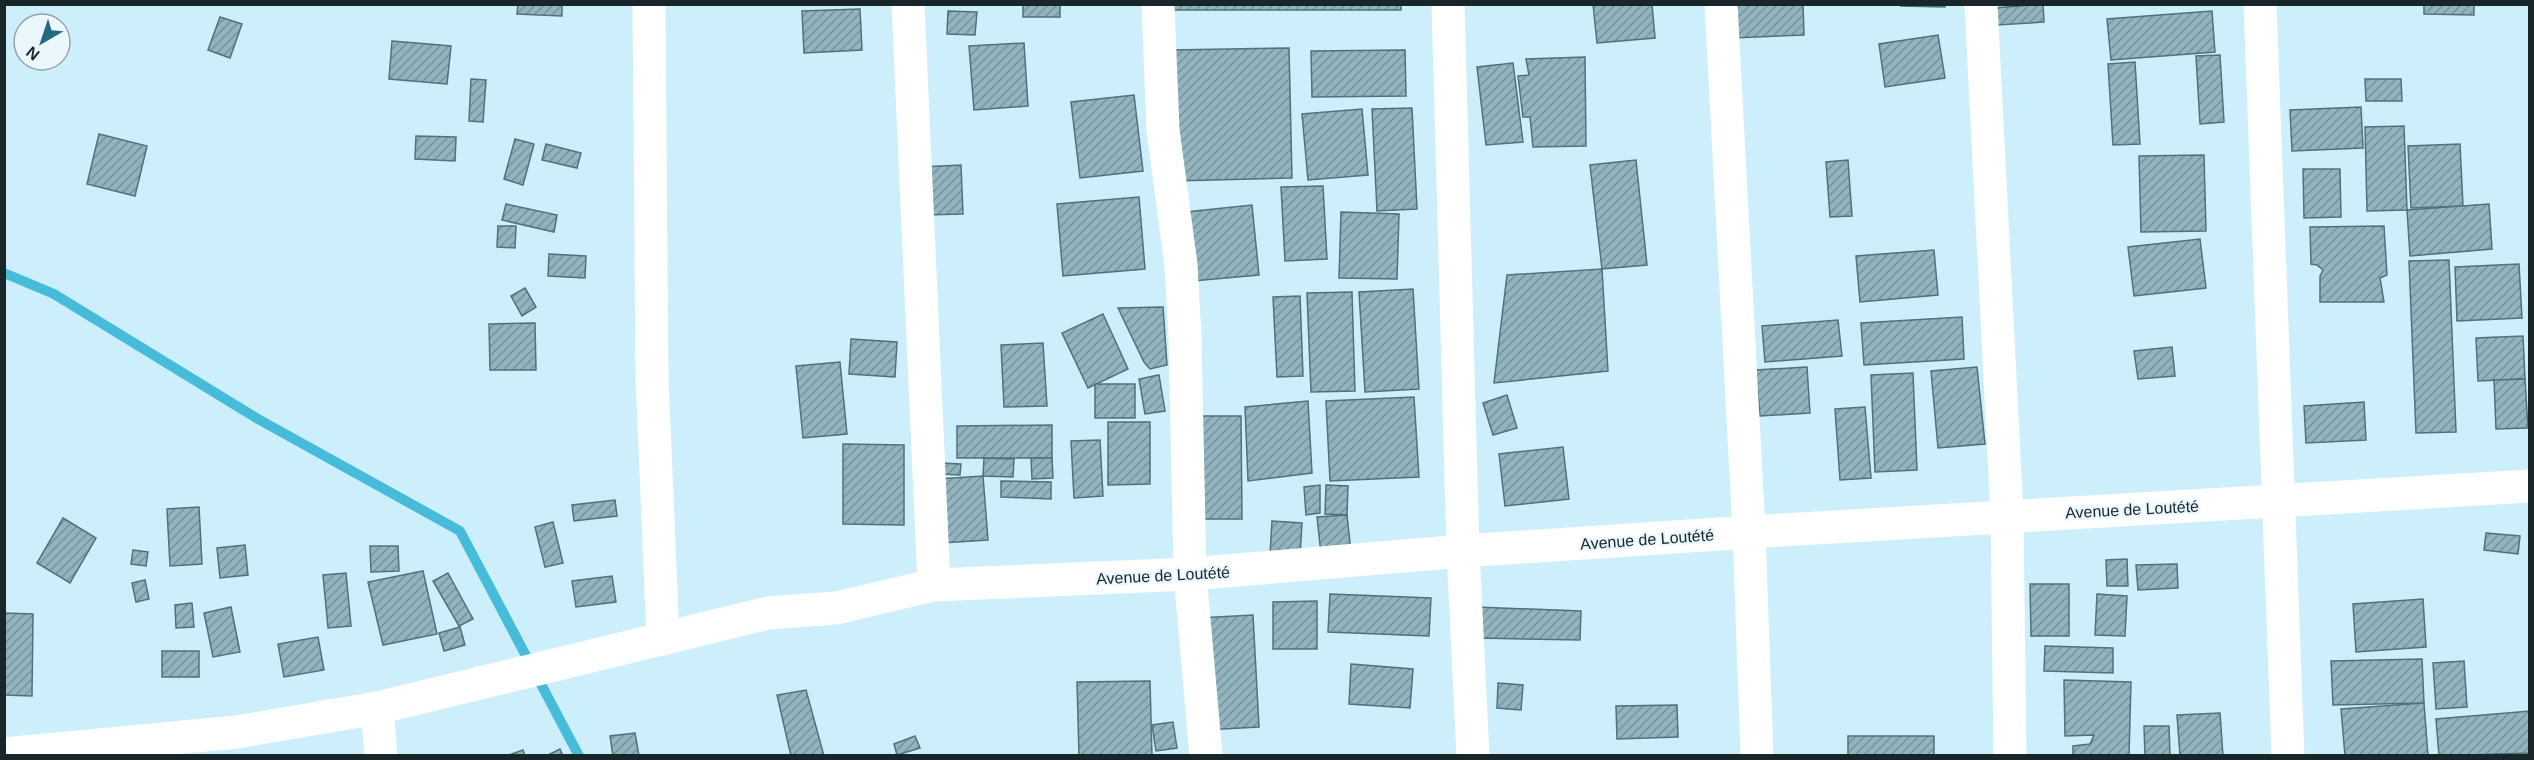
<svg xmlns="http://www.w3.org/2000/svg" width="2534" height="760" viewBox="0 0 2534 760" font-family="Arial,sans-serif">
	<style>
		.lines { fill: none; stroke-linecap: round; stroke-linejoin: round }
		.stream { stroke: #47bbda; stroke-width: 10 }
		.building { fill: url(#building-hatch); stroke: #51717b; stroke-width: 1.5 }
		.minor { stroke: #fff; stroke-width: 33 }
		.labels { text-anchor: middle; stroke-width: 4.5; stroke-linejoin: round; paint-order: stroke }
		.street-label { font-size: 16px; fill: #182529; stroke: #eaf8fd }
	</style>
	<defs>
		<pattern id="building-hatch" width="6" height="6" patternUnits="userSpaceOnUse" patternTransform="scale(1.5)"><rect width="6" height="6" fill="#92b4bf"/><path d="M-1 1l2-2M0 6l6-6M5 7l2-2" fill="none" stroke="#76929b"/></pattern>
	</defs>
	<rect width="100%" height="100%" fill="#cceffb"/>
	<g class="lines">
		<path class="stream" d="M 4,273 L 54,294 L 258,419 L 460,531 L 579,756"/>
	</g>
	<g class="building">
		<path d="M 518,4 L 562,4 L 562,16 L 517,14 Z"/>
		<rect x="1023" y="4" width="37" height="13"/>
		<rect x="1166" y="4" width="235" height="6"/>
		<path d="M 1593,4 L 1652,4 L 1655,38 L 1597,43 Z"/>
		<path d="M 1730,4 L 1803,4 L 1804,35 L 1733,38 Z"/>
		<path d="M 1901,4 L 1945,4 L 1945,7 L 1901,6 Z"/>
		<path d="M 2043,4 L 2044,22 L 1997,25 L 1995,8 Z"/>
		<path d="M 2424,4 L 2474,4 L 2474,15 L 2424,14 Z"/>
		<path d="M 860,9 L 862,50 L 804,53 L 802,11 Z"/>
		<path d="M 948,11 L 977,12 L 975,35 L 947,34 Z"/>
		<path d="M 2212,11 L 2215,52 L 2111,60 L 2107,19 Z"/>
		<path d="M 220,17 L 242,24 L 230,58 L 208,50 Z"/>
		<path d="M 1938,35 L 1945,78 L 1885,87 L 1879,44 Z"/>
		<path d="M 392,41 L 451,46 L 447,84 L 389,79 Z"/>
		<path d="M 1024,43 L 1028,106 L 974,110 L 969,46 Z"/>
		<path d="M 1289,48 L 1292,178 L 1174,181 L 1171,50 Z"/>
		<path d="M 1405,50 L 1406,96 L 1312,97 L 1311,51 Z"/>
		<path d="M 2220,55 L 2224,122 L 2200,124 L 2196,56 Z"/>
		<path d="M 1585,57 L 1586,146 L 1533,147 L 1530,117 L 1523,117 L 1518,76 L 1529,75 L 1526,59 Z"/>
		<path d="M 2135,62 L 2140,144 L 2113,145 L 2108,64 Z"/>
		<path d="M 1513,63 L 1523,142 L 1486,145 L 1477,67 Z"/>
		<path d="M 471,79 L 486,80 L 483,122 L 469,121 Z"/>
		<path d="M 2365,79 L 2401,79 L 2402,101 L 2366,101 Z"/>
		<path d="M 1134,95 L 1143,171 L 1080,178 L 1071,102 Z"/>
		<path d="M 2361,107 L 2363,148 L 2292,151 L 2290,110 Z"/>
		<path d="M 1412,108 L 1417,209 L 1377,211 L 1372,109 Z"/>
		<path d="M 1362,109 L 1368,175 L 1308,180 L 1302,114 Z"/>
		<path d="M 2404,126 L 2407,210 L 2367,211 L 2365,127 Z"/>
		<path d="M 99,134 L 147,146 L 135,196 L 87,184 Z"/>
		<path d="M 416,136 L 456,137 L 455,161 L 415,159 Z"/>
		<path d="M 515,139 L 534,144 L 523,185 L 504,179 Z"/>
		<path d="M 546,144 L 581,153 L 577,168 L 542,160 Z"/>
		<path d="M 2460,144 L 2463,206 L 2411,208 L 2408,146 Z"/>
		<path d="M 2204,155 L 2206,231 L 2141,232 L 2139,156 Z"/>
		<path d="M 1636,160 L 1647,265 L 1602,269 L 1590,165 Z"/>
		<path d="M 1848,160 L 1852,216 L 1830,217 L 1826,162 Z"/>
		<path d="M 961,165 L 963,214 L 923,215 L 921,167 Z"/>
		<path d="M 2303,169 L 2340,169 L 2341,217 L 2304,218 Z"/>
		<path d="M 1323,186 L 1327,259 L 1285,261 L 1281,187 Z"/>
		<path d="M 1139,197 L 1145,269 L 1063,276 L 1057,204 Z"/>
		<path d="M 506,204 L 557,215 L 554,232 L 502,220 Z"/>
		<path d="M 2489,204 L 2492,249 L 2410,256 L 2407,210 Z"/>
		<path d="M 1252,205 L 1259,275 L 1193,281 L 1186,212 Z"/>
		<path d="M 1341,212 L 1399,214 L 1397,279 L 1339,278 Z"/>
		<path d="M 498,226 L 516,226 L 515,248 L 497,247 Z"/>
		<path d="M 2384,226 L 2387,275 L 2380,278 L 2384,302 L 2320,302 L 2320,276 L 2323,270 L 2317,265 L 2311,264 L 2310,227 Z"/>
		<path d="M 2200,239 L 2206,288 L 2134,296 L 2128,247 Z"/>
		<path d="M 1934,250 L 1938,295 L 1860,302 L 1856,256 Z"/>
		<path d="M 549,254 L 586,256 L 585,278 L 548,276 Z"/>
		<path d="M 2449,260 L 2456,432 L 2416,433 L 2409,261 Z"/>
		<path d="M 2519,264 L 2522,318 L 2457,321 L 2455,267 Z"/>
		<path d="M 1602,269 L 1608,371 L 1494,383 L 1507,275 Z"/>
		<path d="M 525,288 L 536,307 L 522,316 L 511,296 Z"/>
		<path d="M 1413,289 L 1419,389 L 1365,392 L 1359,292 Z"/>
		<path d="M 1352,292 L 1355,391 L 1311,392 L 1307,293 Z"/>
		<path d="M 1300,296 L 1303,376 L 1277,377 L 1273,297 Z"/>
		<path d="M 1163,307 L 1167,365 L 1150,369 L 1144,362 L 1118,308 Z"/>
		<path d="M 1103,314 L 1128,369 L 1088,388 L 1062,333 Z"/>
		<path d="M 1962,317 L 1964,359 L 1864,365 L 1861,323 Z"/>
		<path d="M 1838,320 L 1842,356 L 1765,362 L 1762,326 Z"/>
		<path d="M 535,323 L 536,370 L 490,370 L 489,324 Z"/>
		<path d="M 2523,336 L 2525,379 L 2478,381 L 2476,338 Z"/>
		<path d="M 851,339 L 897,342 L 895,377 L 849,374 Z"/>
		<path d="M 1043,343 L 1047,406 L 1004,407 L 1001,345 Z"/>
		<path d="M 2172,347 L 2175,376 L 2138,379 L 2134,351 Z"/>
		<path d="M 840,362 L 847,434 L 803,438 L 796,366 Z"/>
		<path d="M 1807,367 L 1810,413 L 1760,416 L 1756,370 Z"/>
		<path d="M 1977,367 L 1985,444 L 1938,448 L 1931,371 Z"/>
		<path d="M 1913,373 L 1917,470 L 1875,472 L 1871,375 Z"/>
		<path d="M 1159,375 L 1165,411 L 1145,414 L 1139,379 Z"/>
		<path d="M 2525,379 L 2528,428 L 2496,429 L 2494,380 Z"/>
		<rect x="1095" y="384" width="40" height="34"/>
		<path d="M 1507,395 L 1517,428 L 1493,435 L 1483,403 Z"/>
		<path d="M 1414,397 L 1419,477 L 1330,481 L 1326,401 Z"/>
		<path d="M 1308,401 L 1312,473 L 1248,481 L 1245,407 Z"/>
		<path d="M 2364,402 L 2366,440 L 2306,443 L 2304,406 Z"/>
		<path d="M 1865,407 L 1871,478 L 1840,480 L 1835,409 Z"/>
		<path d="M 1202,416 L 1241,416 L 1242,519 L 1203,519 Z"/>
		<path d="M 1108,422 L 1150,422 L 1150,484 L 1108,485 Z"/>
		<path d="M 1052,425 L 1052,458 L 957,458 L 957,426 Z"/>
		<path d="M 1100,440 L 1103,496 L 1074,498 L 1071,441 Z"/>
		<path d="M 843,444 L 904,445 L 904,525 L 843,524 Z"/>
		<path d="M 1563,447 L 1569,499 L 1505,506 L 1499,454 Z"/>
		<path d="M 984,458 L 1014,459 L 1013,477 L 983,476 Z"/>
		<path d="M 1031,458 L 1052,458 L 1053,478 L 1032,479 Z"/>
		<path d="M 941,463 L 961,464 L 960,475 L 940,474 Z"/>
		<path d="M 983,476 L 988,540 L 941,543 L 937,479 Z"/>
		<path d="M 1001,481 L 1051,482 L 1051,499 L 1001,497 Z"/>
		<path d="M 1320,485 L 1320,513 L 1306,515 L 1304,487 Z"/>
		<path d="M 1326,485 L 1348,486 L 1347,515 L 1325,514 Z"/>
		<path d="M 615,500 L 617,516 L 574,521 L 572,505 Z"/>
		<path d="M 199,507 L 202,564 L 170,566 L 167,509 Z"/>
		<path d="M 1347,515 L 1351,552 L 1321,554 L 1317,517 Z"/>
		<path d="M 63,518 L 96,538 L 70,583 L 37,563 Z"/>
		<path d="M 1272,521 L 1302,523 L 1300,556 L 1270,554 Z"/>
		<path d="M 553,522 L 563,563 L 545,567 L 535,527 Z"/>
		<path d="M 2486,533 L 2520,536 L 2518,554 L 2484,550 Z"/>
		<path d="M 245,545 L 248,575 L 220,578 L 217,548 Z"/>
		<path d="M 370,546 L 398,546 L 399,571 L 371,572 Z"/>
		<path d="M 133,550 L 148,552 L 146,566 L 131,564 Z"/>
		<path d="M 2127,559 L 2128,586 L 2107,586 L 2106,560 Z"/>
		<path d="M 2177,564 L 2178,588 L 2138,590 L 2136,565 Z"/>
		<path d="M 423,571 L 437,634 L 383,645 L 368,582 Z"/>
		<path d="M 346,573 L 351,626 L 328,628 L 323,575 Z"/>
		<path d="M 448,573 L 473,619 L 459,626 L 433,581 Z"/>
		<path d="M 612,576 L 616,602 L 576,607 L 572,581 Z"/>
		<path d="M 145,580 L 149,599 L 136,602 L 132,583 Z"/>
		<path d="M 2030,584 L 2069,584 L 2069,636 L 2031,636 Z"/>
		<path d="M 1330,594 L 1431,598 L 1429,636 L 1328,632 Z"/>
		<path d="M 2097,594 L 2127,596 L 2125,636 L 2095,635 Z"/>
		<path d="M 2423,599 L 2426,647 L 2356,652 L 2353,604 Z"/>
		<path d="M 1317,601 L 1317,649 L 1273,649 L 1273,602 Z"/>
		<path d="M 192,603 L 194,627 L 176,628 L 175,605 Z"/>
		<path d="M 231,607 L 240,652 L 213,657 L 204,613 Z"/>
		<path d="M 1476,607 L 1581,611 L 1580,640 L 1476,638 Z"/>
		<path d="M 4,613 L 33,614 L 32,696 L 4,695 Z"/>
		<path d="M 1253,615 L 1259,727 L 1205,730 L 1199,618 Z"/>
		<path d="M 460,627 L 465,645 L 444,651 L 439,633 Z"/>
		<path d="M 318,637 L 324,670 L 284,677 L 278,644 Z"/>
		<path d="M 2045,646 L 2113,648 L 2113,673 L 2044,671 Z"/>
		<rect x="162" y="651" width="37" height="26"/>
		<path d="M 2422,659 L 2424,703 L 2333,705 L 2331,661 Z"/>
		<path d="M 2464,661 L 2467,707 L 2436,709 L 2433,663 Z"/>
		<path d="M 1351,664 L 1413,669 L 1410,708 L 1349,704 Z"/>
		<path d="M 2064,680 L 2131,682 L 2129,756 L 2073,756 L 2073,746 L 2090,744 L 2094,735 L 2065,736 Z"/>
		<path d="M 1150,681 L 1152,756 L 1079,756 L 1077,682 Z"/>
		<path d="M 1498,683 L 1523,685 L 1521,710 L 1497,708 Z"/>
		<path d="M 806,690 L 824,756 L 791,756 L 777,695 Z"/>
		<path d="M 2424,703 L 2428,756 L 2345,756 L 2341,709 Z"/>
		<path d="M 1677,705 L 1678,737 L 1617,739 L 1616,706 Z"/>
		<path d="M 2530,711 L 2530,753 L 2439,756 L 2436,719 Z"/>
		<path d="M 2220,713 L 2223,756 L 2180,756 L 2177,715 Z"/>
		<path d="M 1173,722 L 1177,748 L 1156,751 L 1152,725 Z"/>
		<path d="M 2144,726 L 2169,726 L 2170,756 L 2145,756 Z"/>
		<path d="M 635,733 L 639,756 L 613,756 L 610,736 Z"/>
		<path d="M 915,736 L 920,748 L 897,755 L 894,744 Z"/>
		<rect x="1848" y="736" width="86" height="20"/>
		<path d="M 560,749 L 563,756 L 546,756 Z"/>
		<path d="M 523,750 L 525,756 L 506,756 Z"/>
	</g>
	<g class="lines">
		<g class="minor">
			<path d="M 649,4 L 652,378 L 663,639"/>
			<path d="M 908,4 L 934,585"/>
			<path d="M 1158,4 L 1163,130 L 1181,265 L 1185,337 L 1190,574 L 1206,756"/>
			<path d="M 1448,4 L 1463,551 L 1473,756"/>
			<path d="M 1721,4 L 1749,532 L 1757,756"/>
			<path d="M 1981,4 L 2007,515 L 2010,756"/>
			<path d="M 2260,4 L 2288,756"/>
			<path d="M 377,708 L 381,756"/>
			<path d="M 4,754 L 237,732 L 377,708 L 768,613 L 836,608 L 934,585 L 1190,574 L 1463,551 L 1749,532 L 2530,486"/>
		</g>
	</g>
	<g class="labels">
		<g class="street-label">
			<text transform="translate(2132 509) rotate(-3)" y="6">Avenue de Loutété</text>
			<text transform="translate(1647 539) rotate(-4)" y="6">Avenue de Loutété</text>
			<text transform="translate(1163 575) rotate(-3)" y="6">Avenue de Loutété</text>
		</g>
	</g>
	<rect width="2534" height="760" fill="none" stroke="#182529" stroke-width="12"/>
	<g transform="translate(42 42) rotate(219)"><circle r="28" fill="#eaf8fd" stroke="#96a4a8" stroke-width="1.5"/>
	<path d="M0-4.5L10 22L0 15L-10 22Z" fill="#27697c"/>
	<text y="-9" font-size="16" font-weight="bold" text-anchor="middle" fill="#182529">N</text>
	</g>
</svg>
